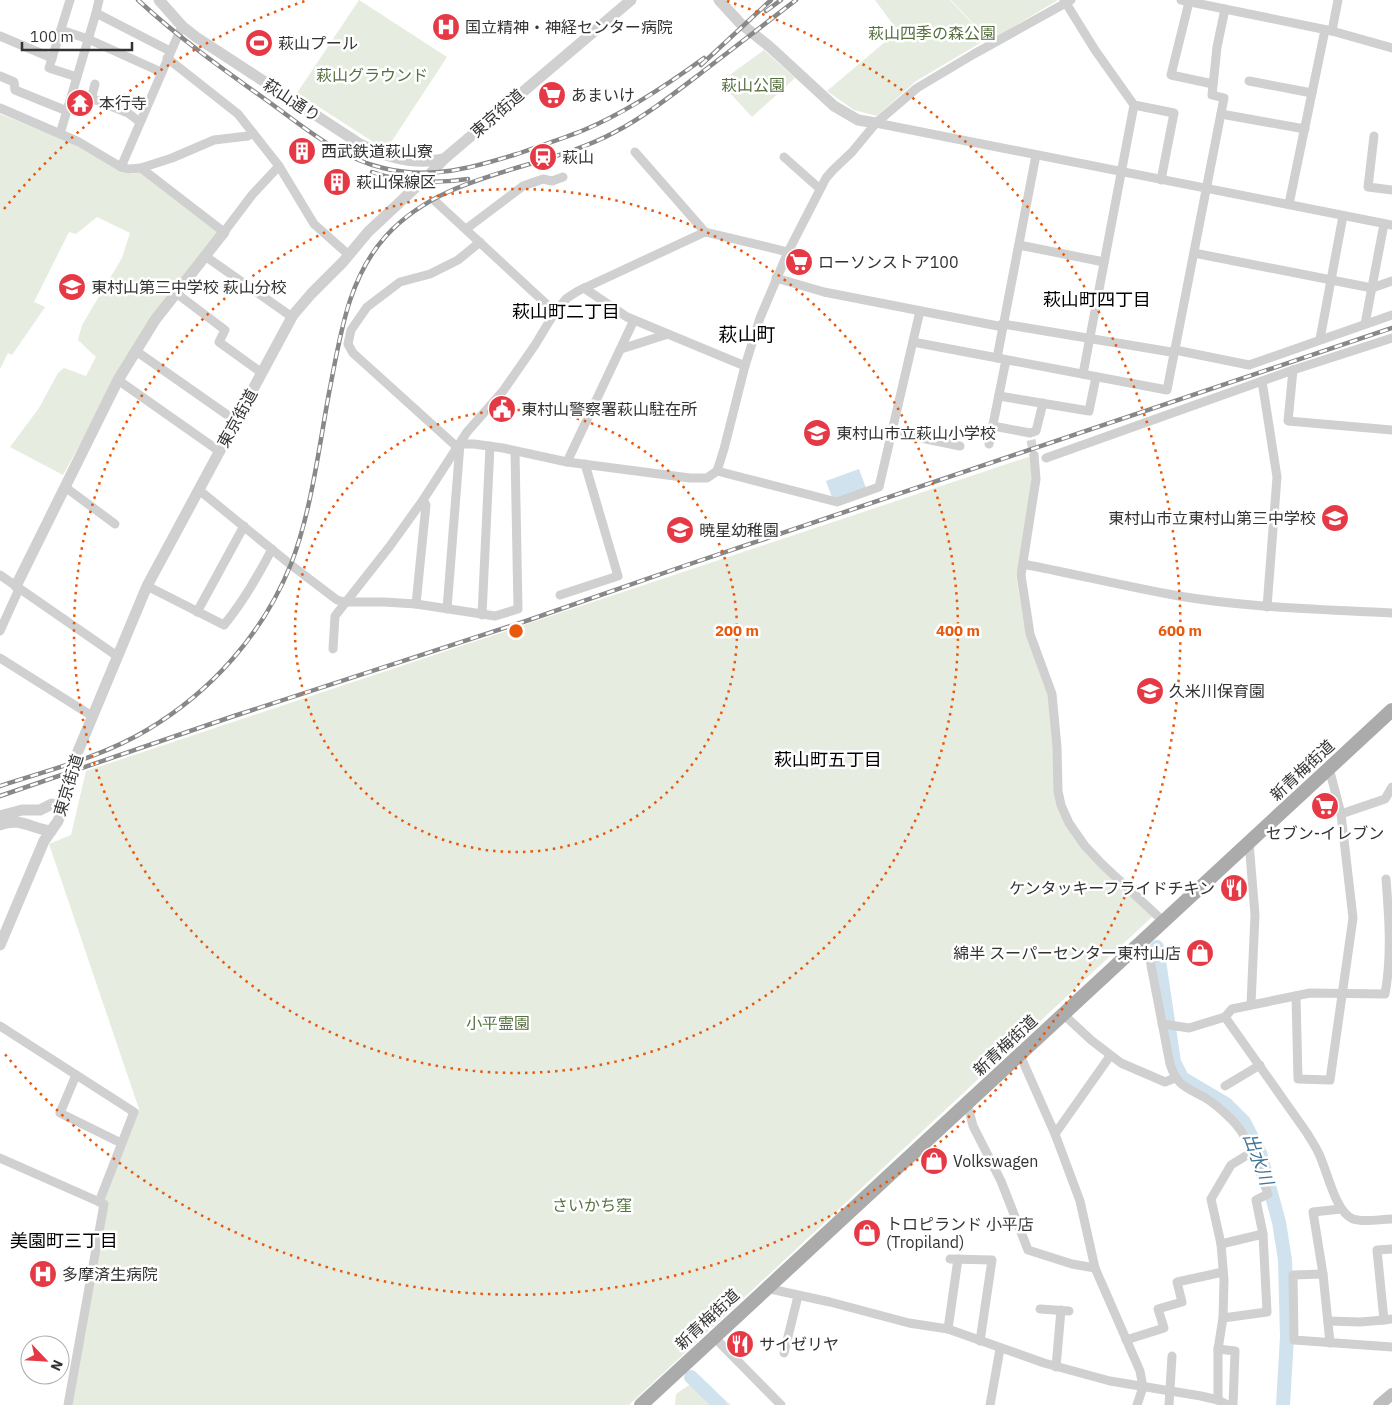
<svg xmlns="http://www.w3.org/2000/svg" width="1392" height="1405" viewBox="0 0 1392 1405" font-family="'IBM Plex Sans','Noto Sans JP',sans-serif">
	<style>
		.green { fill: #e6ecdf }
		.water { fill: #cfe2ee }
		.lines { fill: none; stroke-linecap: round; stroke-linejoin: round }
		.river { stroke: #cfe2ee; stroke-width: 14 }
		.minor-tunnel { stroke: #d6d6d6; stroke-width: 9; stroke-dasharray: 9 4.5; stroke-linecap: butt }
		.minor { stroke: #d0d0d0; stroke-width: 9 }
		.tertiary { stroke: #d0d0d0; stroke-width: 11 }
		.secondary { stroke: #bdbdbd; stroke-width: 12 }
		.primary { stroke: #ababab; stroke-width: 14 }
		.rail-casing { stroke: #888; stroke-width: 4.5 }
		.rail { stroke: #fff; stroke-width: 2.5; stroke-dasharray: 8; stroke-linecap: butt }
		.ring { fill: none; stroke: #e8590c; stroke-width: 2.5; stroke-dasharray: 2.5 5 }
		.labels { text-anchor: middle; stroke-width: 5; stroke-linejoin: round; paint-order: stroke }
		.poi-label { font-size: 16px; fill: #333; stroke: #fff; text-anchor: start }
		.park-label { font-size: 16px; fill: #56703f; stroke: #fff }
		.street-label { font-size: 16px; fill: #333; stroke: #fff }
		.neighbourhood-label { font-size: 18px; fill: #000; stroke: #fff }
		.water-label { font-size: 18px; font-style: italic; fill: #3f7597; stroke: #fff }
		.quarter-label { font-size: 19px; fill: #000; stroke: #fff }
		.centre { fill: #e8590c; stroke: #fff; stroke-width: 2.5 }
		.ring-label { font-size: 15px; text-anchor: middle; font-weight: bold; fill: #e8590c; stroke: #fff; stroke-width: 5; stroke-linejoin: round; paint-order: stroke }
	</style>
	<rect width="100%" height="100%" fill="#fff"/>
	<g class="green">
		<path d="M 359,0 L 447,57 L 386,150 L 297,93 Z"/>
		<path d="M 875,0 L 950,0 L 987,39 L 916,81 L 877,116 L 854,110 L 827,91 L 898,31 Z"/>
		<path d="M 951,0 L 1058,0 L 990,41 Z"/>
		<path d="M 764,50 L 795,78 L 752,117 L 720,82 Z"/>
		<path d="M 0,114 L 80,146 L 130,174 L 144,172 L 218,232 L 142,331 L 63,475 L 10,447 L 39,408 L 58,373 L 64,368 L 86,376 L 96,357 L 78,340 L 82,325 L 122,258 L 130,233 L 97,217 L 76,234 L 69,232 L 34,302 L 45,307 L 12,355 L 8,353 L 0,369 Z"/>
		<path d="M 1031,456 L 1034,479 L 1022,555 L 1016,575 L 1026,636 L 1050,695 L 1066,822 L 1153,916 L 629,1405 L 72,1405 L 100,1199 L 139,1109 L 49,844 L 71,835 L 86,771 Z"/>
		<path d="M 698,1379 L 731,1405 L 675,1405 L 676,1394 Z"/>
	</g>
	<path class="water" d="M 859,469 L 866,488 L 833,500 L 826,481 Z"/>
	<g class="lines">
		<g class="river">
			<path d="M 1157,947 L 1174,1062 L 1182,1078 L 1226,1104 L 1244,1122 L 1260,1153 L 1279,1222 L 1285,1260 L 1287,1337 L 1283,1405"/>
			<path d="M 691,1377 L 720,1405"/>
		</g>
		<path class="minor-tunnel" d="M 1031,440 L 1034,455"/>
		<g class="minor">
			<path d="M 70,0 L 49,68 L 77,77"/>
			<path d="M 1064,0 L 1095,50 L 1134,105 L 1174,113 L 1161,180"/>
			<path d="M 1181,0 L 1332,31 L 1392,48"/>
			<path d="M 1189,2 L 1171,75 L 1213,84"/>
			<path d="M 96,13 L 99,0"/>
			<path d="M 61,30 L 88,39 L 161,72"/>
			<path d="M 1332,31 L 1338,0"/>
			<path d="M 0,36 L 52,58"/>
			<path d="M 167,58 L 238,114 L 279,166 L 314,224 L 349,255"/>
			<path d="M 0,76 L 14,82 L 15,90 L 67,111"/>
			<path d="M 1249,81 L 1312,93"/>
			<path d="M 91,98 L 128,113 L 140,122"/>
			<path d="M 90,103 L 95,84"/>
			<path d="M 0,108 L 79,142 L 121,167 L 129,169 L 141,168 L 224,232 L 252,195 L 279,166"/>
			<path d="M 1221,114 L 1305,129"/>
			<path d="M 876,123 L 1392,225"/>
			<path d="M 60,134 L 96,13 L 170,51"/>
			<path d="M 1374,136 L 1368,187 L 1392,190"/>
			<path d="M 635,152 L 705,232"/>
			<path d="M 784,157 L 820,189"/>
			<path d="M 121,167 L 182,26"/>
			<path d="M 141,168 L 172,158 L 214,140 L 248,136 L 253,133"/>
			<path d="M 436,202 L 555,312"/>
			<path d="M 1289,204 L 1325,30"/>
			<path d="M 466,229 L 523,186 L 543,179 L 552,181 L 563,177"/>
			<path d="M 1019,245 L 1104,262"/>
			<path d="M 1194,253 L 1372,288 L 1392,281"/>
			<path d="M 205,256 L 292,317"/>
			<path d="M 776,278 L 824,292 L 998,326 L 1003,324 L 1171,352 L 1175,350 L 1249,365 L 1392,315"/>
			<path d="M 584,288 L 627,317 L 745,366"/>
			<path d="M 176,293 L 225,330 L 219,342 L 262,373"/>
			<path d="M 1365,324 L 1384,224"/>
			<path d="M 1320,339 L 1343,216"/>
			<path d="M 913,342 L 1167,390 L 1224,98 L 1212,95 L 1217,47 L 1225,9"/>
			<path d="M 621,349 L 668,334"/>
			<path d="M 136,351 L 236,421"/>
			<path d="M 997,358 L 1036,155"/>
			<path d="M 1293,370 L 1288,421 L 1392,430"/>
			<path d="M 1083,374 L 1134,105"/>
			<path d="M 118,380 L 219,451"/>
			<path d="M 1262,381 L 1277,477 L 1267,607"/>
			<path d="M 999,396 L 1089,411 L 1096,377"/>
			<path d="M 993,426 L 1030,433 L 1036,431 L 1043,403"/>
			<path d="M 892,432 L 960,446"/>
			<path d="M 460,444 L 474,444 L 503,448 L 567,462 L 690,478 L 707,478 L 717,471 L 724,449 L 745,366 L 760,318 L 788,252 L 826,178 L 833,170 L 852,152 L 876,123 L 917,88 L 974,54 L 1071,0"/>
			<path d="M 989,444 L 1006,360"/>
			<path d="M 457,447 L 353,353 L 348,344 L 351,330 L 367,307 L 400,282 L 430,274 L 458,260 L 480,242"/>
			<path d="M 1034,455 L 1036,479 L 1021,575 L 1030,634 L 1052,694 L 1057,747 L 1058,791 L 1061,805 L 1069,823 L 1085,846 L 1103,865 L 1163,921"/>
			<path d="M 1046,458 L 1293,370 L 1392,338"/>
			<path d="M 567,462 L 634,320"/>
			<path d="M 717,471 L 837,502 L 879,487 L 920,311"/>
			<path d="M 65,487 L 115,524"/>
			<path d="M 199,490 L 291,565 L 337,600 L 345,602 L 384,602 L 416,604 L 495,616 L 518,609 L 515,451"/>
			<path d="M 1023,564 C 1075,574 1127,587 1179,596 C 1250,608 1321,609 1392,613"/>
			<path d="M 0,575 L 117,656"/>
			<path d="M 147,586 L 224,625 C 244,601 258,576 272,549"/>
			<path d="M 560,595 L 618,576 L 585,464"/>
			<path d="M 416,604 L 426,505 L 423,500"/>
			<path d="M 447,609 L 460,444"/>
			<path d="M 197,612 L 244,526"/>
			<path d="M 482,615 L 490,446"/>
			<path d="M 0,631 L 19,589"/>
			<path d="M 333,649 L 335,616 L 390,546 L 423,500 L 467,432 L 503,391 L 535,345 L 555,312 L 567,298 L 578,291 L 705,232 L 788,252"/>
			<path d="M 0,658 L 92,716"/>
			<path d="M 1341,814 L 1385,799 L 1392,787"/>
			<path d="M 1249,842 L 1255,915 L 1251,1004"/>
			<path d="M 1139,944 L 1149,955 L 1170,1064 C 1177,1086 1186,1087 1204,1097 C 1214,1103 1223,1111 1231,1119 C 1251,1138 1258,1169 1268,1194 L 1256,1200 L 1263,1234"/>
			<path d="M 1296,996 L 1298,1079 L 1330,1080 L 1353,918 L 1341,814 L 1329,768"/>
			<path d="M 1063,1014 L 1091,1040 L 1121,1063 L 1165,1082 L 1175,1078"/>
			<path d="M 1225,1017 L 1307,1133 C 1311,1140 1316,1147 1319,1154 C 1327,1170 1335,1212 1353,1219 C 1365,1223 1380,1219 1392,1219"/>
			<path d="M 1162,1024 L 1189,1028 L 1225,1017 L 1232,1009 L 1310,993 L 1385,994 C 1392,956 1389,917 1386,879"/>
			<path d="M 0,1026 L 134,1112 L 99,1202"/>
			<path d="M 1020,1055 L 1055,1134 L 1080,1201 L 1095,1268 L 1140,1371 L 1143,1387 L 1137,1405"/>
			<path d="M 76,1075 L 60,1113 L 121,1143"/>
			<path d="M 1225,1086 L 1260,1065"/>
			<path d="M 967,1102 L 973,1126 L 1001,1181 L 1028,1250 L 1072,1264 L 1095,1268"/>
			<path d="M 1055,1134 L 1110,1056"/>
			<path d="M 0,1158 L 104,1204 L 68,1405"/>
			<path d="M 1221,1244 L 1263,1234 L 1267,1312 L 1223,1318"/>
			<path d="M 1392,1249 L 1377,1250 L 1384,1320 L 1392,1319"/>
			<path d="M 950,1259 L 992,1260 L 980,1341"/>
			<path d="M 1323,1274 L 1293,1275 L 1294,1340 L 1392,1347"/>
			<path d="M 766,1288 L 830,1302 L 909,1323 L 948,1329 L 1044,1363 L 1110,1381 L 1201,1396 L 1218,1400 L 1228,1405"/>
			<path d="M 1040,1309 L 1069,1311"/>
			<path d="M 1328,1321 L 1360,1322 L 1384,1320"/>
			<path d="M 948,1329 L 958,1259"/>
			<path d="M 714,1337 L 781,1405"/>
			<path d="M 1126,1340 L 1164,1328 L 1158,1309 L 1182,1302 L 1177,1282 L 1223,1272"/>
			<path d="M 1330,1343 L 1323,1274 L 1313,1212 L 1341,1209"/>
			<path d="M 1218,1349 L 1235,1351 L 1233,1405"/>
			<path d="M 784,1353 L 798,1296"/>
			<path d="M 1056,1367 L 1061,1310"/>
			<path d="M 1218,1400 L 1218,1349 L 1223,1318 L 1224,1280 L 1221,1244 L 1211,1199 L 1231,1165 L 1252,1152"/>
			<path d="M 990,1405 L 1000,1349"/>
			<path d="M 1169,1405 L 1172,1356"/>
		</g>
		<g class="tertiary">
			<path d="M 159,0 L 182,26 L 196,37 L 360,144 C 385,157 415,165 444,159"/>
			<path d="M 719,0 L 740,23 L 770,47 L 834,106 L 858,120 L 876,123"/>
			<path d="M 16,586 L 118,380 L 155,320 L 224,232"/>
			<path d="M 0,816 L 22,810 L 40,810 L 52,804 L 63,807"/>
			<path d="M 0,825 C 20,817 30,828 51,831"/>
			<path d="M 0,945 L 44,841 L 58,821 L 63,807 L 65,792 L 76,756 L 147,586 L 293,315 L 311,294 L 343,262 L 368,232 L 431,173 L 444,159 L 631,0"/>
		</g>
		<path class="secondary" d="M 1379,1405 L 1392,1394"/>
		<path class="primary" d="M 641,1405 L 1392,710"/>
		<g class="rail-casing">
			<g id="rail">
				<path d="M 138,0 C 179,38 224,70 269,102 C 305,128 340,158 383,168 C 430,180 472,168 517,154 C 539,146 562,139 584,130 C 627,112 667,85 704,58"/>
				<path d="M 766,11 L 781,0"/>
				<path d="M 701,65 L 771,0"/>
				<path d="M 372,172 C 403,183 435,184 468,179"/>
				<path d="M 0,786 C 49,770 102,757 147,730 C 211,692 263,634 291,564 C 311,513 319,447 329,393 C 340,338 347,279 386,236 C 446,170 541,172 615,132 C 647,115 676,92 705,70 C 735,47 766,23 796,0"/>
				<path d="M 0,796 L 234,716 L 529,620 L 684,566 L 1392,328"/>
			</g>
		</g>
		<use href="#rail" class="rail"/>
	</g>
	<g class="ring">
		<circle cx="516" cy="631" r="221"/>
		<circle cx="516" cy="631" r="442"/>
		<path d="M4 209A664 664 0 0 1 305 1M727 1A664 664 0 1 1 4 1053"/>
	</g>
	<defs>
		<g id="hospital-disc" transform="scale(1.4375)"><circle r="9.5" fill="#e63946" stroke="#fff"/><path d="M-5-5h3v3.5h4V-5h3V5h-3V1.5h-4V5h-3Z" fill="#fff"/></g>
		<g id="stadium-disc" transform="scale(1.4375)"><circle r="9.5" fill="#e63946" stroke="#fff"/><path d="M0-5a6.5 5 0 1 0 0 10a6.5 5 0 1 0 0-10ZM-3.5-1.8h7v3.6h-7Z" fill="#fff"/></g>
		<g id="supermarket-disc" transform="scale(1.4375)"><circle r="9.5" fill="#e63946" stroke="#fff"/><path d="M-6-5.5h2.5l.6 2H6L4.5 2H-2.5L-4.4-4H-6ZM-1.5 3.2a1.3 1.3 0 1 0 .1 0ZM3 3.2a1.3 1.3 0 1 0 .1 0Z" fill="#fff"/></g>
		<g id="temple-disc" transform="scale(1.4375)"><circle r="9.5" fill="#e63946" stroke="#fff"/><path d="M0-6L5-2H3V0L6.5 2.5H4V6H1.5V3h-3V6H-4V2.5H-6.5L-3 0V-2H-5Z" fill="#fff"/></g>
		<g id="building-disc" transform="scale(1.4375)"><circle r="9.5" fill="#e63946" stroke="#fff"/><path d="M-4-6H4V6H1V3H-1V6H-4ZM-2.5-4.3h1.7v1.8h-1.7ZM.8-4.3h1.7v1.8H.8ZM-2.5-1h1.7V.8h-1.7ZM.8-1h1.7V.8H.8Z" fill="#fff"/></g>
		<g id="station-disc" transform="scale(1.4375)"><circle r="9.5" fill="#e63946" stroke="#fff"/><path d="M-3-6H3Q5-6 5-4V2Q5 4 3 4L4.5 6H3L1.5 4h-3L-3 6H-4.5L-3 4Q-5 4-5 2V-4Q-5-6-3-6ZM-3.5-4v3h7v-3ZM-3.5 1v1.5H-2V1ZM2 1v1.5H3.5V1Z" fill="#fff"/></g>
		<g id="school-disc" transform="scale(1.4375)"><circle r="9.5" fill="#e63946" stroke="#fff"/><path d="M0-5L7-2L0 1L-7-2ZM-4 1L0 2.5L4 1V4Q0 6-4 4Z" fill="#fff"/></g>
		<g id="civic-disc" transform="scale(1.4375)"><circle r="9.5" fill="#e63946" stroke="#fff"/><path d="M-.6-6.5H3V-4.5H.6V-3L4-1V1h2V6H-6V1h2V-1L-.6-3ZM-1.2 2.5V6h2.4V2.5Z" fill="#fff"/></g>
		<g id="restaurant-disc" transform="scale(1.4375)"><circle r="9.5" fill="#e63946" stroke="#fff"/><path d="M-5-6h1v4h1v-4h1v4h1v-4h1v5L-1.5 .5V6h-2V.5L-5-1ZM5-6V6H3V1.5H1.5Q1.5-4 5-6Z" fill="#fff"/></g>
		<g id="shop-disc" transform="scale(1.4375)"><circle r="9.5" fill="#e63946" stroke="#fff"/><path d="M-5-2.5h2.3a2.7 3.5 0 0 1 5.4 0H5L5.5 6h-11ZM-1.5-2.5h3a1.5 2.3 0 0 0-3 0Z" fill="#fff"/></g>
	</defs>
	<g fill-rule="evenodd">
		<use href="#hospital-disc" x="446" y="27"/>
		<use href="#stadium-disc" x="259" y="43"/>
		<use href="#supermarket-disc" x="552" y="95"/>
		<use href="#temple-disc" x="80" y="103"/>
		<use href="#building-disc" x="302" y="151"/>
		<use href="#station-disc" x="543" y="157"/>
		<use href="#building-disc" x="337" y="182"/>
		<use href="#supermarket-disc" x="799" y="262"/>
		<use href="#school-disc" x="72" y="287"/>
		<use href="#civic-disc" x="502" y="409"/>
		<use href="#school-disc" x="817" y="433"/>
		<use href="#school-disc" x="1335" y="518"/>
		<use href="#school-disc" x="680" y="530"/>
		<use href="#school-disc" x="1150" y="691"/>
		<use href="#supermarket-disc" x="1325" y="806"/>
		<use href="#restaurant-disc" x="1234" y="888"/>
		<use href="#shop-disc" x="1200" y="953"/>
		<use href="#shop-disc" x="934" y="1161"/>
		<use href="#shop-disc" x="867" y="1233"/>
		<use href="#hospital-disc" x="43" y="1274"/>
		<use href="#restaurant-disc" x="740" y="1344"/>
	</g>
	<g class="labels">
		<g class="poi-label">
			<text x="465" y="33">国立精神・神経センター病院</text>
			<text x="278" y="49">萩山プール</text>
			<text x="571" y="101">あまいけ</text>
			<text x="99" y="109">本行寺</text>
			<text x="321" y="157">西武鉄道萩山寮</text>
			<text x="562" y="163">萩山</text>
			<text x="356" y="188">萩山保線区</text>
			<text x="818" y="268">ローソンストア100</text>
			<text x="91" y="293">東村山第三中学校 萩山分校</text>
			<text x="521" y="415">東村山警察署萩山駐在所</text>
			<text x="836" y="439">東村山市立萩山小学校</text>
			<text x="1316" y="524" text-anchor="end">東村山市立東村山第三中学校</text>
			<text x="699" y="536">暁星幼稚園</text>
			<text x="1169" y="697">久米川保育園</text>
			<text x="1325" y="839" text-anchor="middle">セブン-イレブン</text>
			<text x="1215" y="894" text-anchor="end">ケンタッキーフライドチキン</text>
			<text x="1181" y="959" text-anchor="end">綿半 スーパーセンター東村山店</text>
			<text x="953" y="1167">Volkswagen</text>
			<text x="886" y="1230">トロピランド 小平店<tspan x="886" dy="18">(Tropiland)</tspan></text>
			<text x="62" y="1280">多摩済生病院</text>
			<text x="759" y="1350">サイゼリヤ</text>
		</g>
		<g class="park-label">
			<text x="932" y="39">萩山四季の森公園</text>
			<text x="372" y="81">萩山グラウンド</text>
			<text x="753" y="91">萩山公園</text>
			<text x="498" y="1029">小平霊園</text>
			<text x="592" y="1211">さいかち窪</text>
		</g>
		<g class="street-label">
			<text transform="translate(292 100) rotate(33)" y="6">萩山通り</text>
			<text transform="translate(497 113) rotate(-41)" y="6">東京街道</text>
			<text transform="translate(237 418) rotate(-61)" y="6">東京街道</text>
			<text transform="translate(1302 770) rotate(-43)" y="6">新青梅街道</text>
			<text transform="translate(68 785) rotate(-73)" y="6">東京街道</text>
			<text transform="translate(1005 1045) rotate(-43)" y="6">新青梅街道</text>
			<text transform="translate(707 1319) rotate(-43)" y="6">新青梅街道</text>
		</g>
		<g class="neighbourhood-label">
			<text x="1097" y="306">萩山町四丁目</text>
			<text x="566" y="318">萩山町二丁目</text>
			<text x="828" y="766">萩山町五丁目</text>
			<text x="64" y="1247">美園町三丁目</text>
		</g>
		<g class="water-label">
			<text transform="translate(1258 1159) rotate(70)" y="6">出水川</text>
		</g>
		<g class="quarter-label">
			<text x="747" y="341">萩山町</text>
		</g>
	</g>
	<circle cx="516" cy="631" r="8" class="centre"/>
	<g class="ring-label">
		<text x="737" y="636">200 m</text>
		<text x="958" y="636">400 m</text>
		<text x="1180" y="636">600 m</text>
	</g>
	<g transform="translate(45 1360) rotate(115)"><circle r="24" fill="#ffffff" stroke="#adadad"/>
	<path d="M0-4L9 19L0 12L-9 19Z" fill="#e63946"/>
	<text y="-8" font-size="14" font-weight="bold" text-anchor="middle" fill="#333333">N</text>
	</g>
	<path d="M22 42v8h110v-8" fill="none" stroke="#333333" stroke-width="2.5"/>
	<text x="30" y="42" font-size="15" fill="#333333" stroke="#ffffff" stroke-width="4" paint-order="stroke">100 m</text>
</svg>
